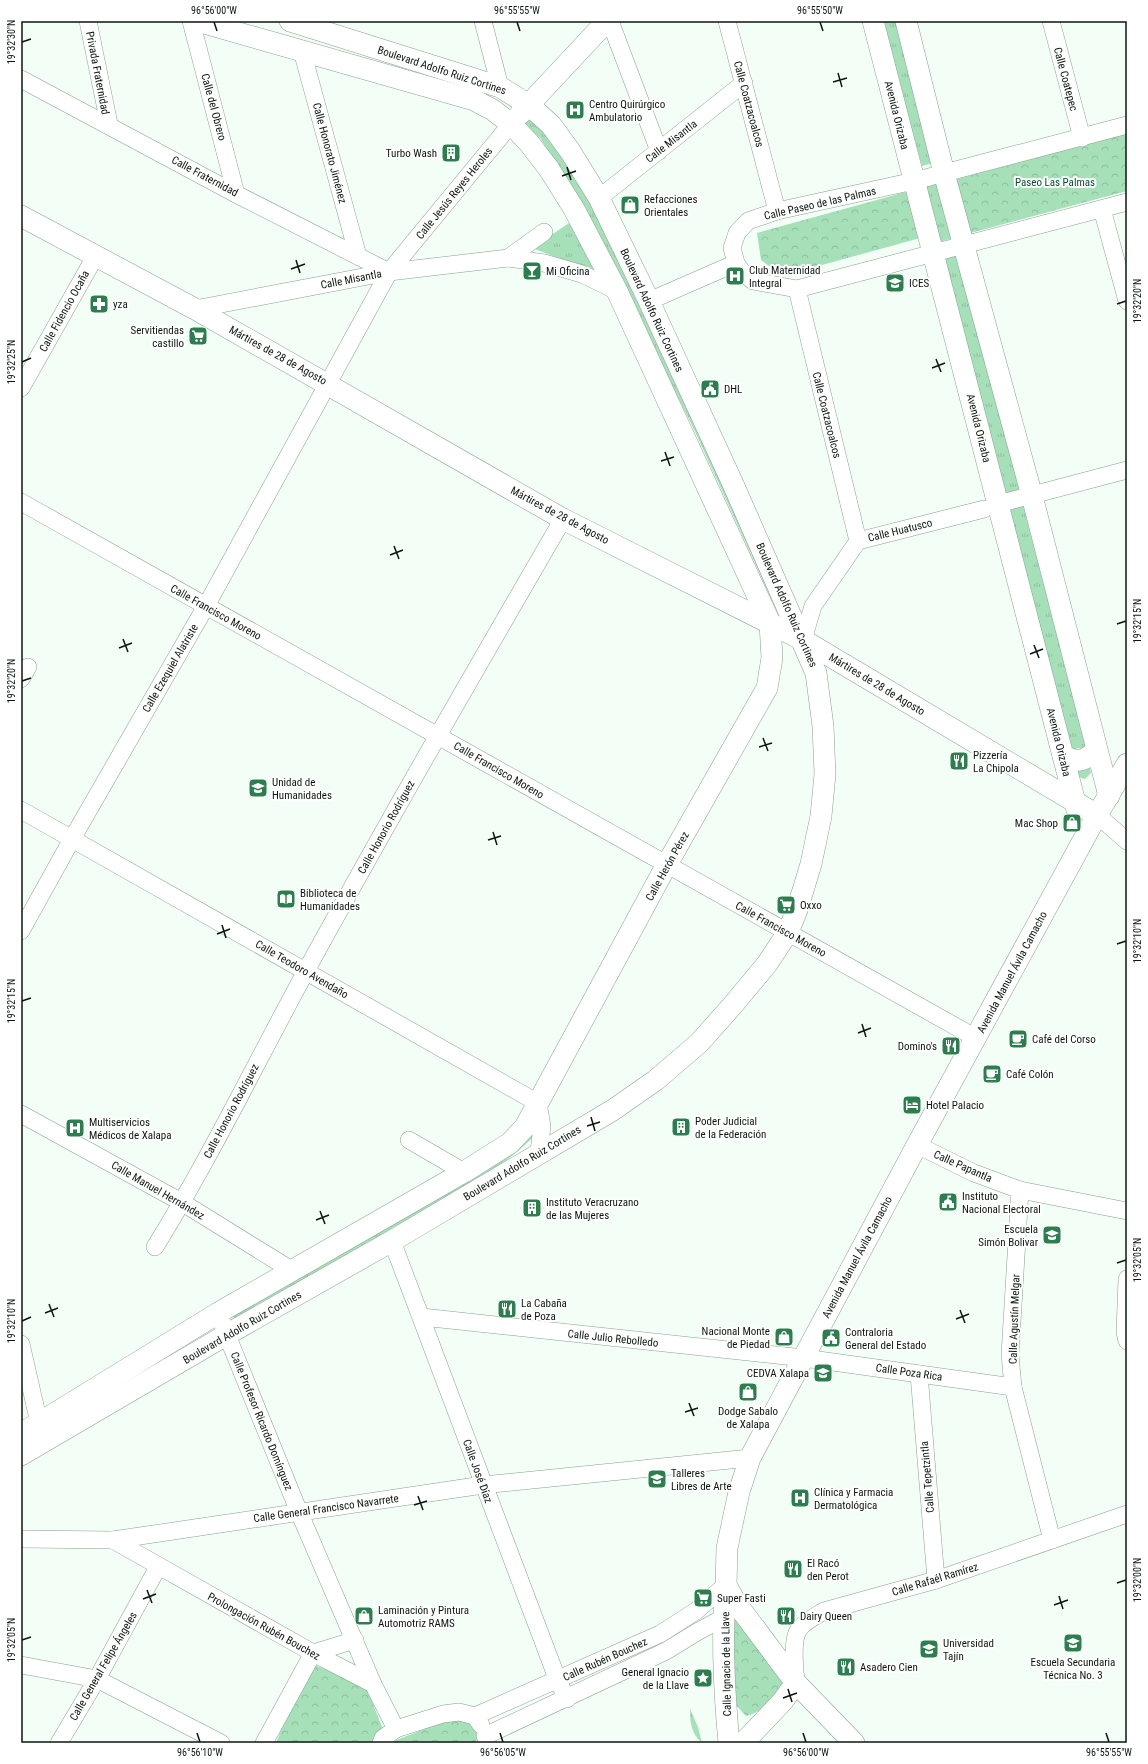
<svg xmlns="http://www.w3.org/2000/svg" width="1148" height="1764" viewBox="0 0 1148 1764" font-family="'Roboto Condensed',sans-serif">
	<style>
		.grass { fill: url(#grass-tufts) }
		.park { fill: url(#park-crowns) }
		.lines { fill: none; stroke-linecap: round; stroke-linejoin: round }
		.minor-casing { stroke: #86a28e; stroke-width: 18 }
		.major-casing { stroke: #86a28e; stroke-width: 22 }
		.minor { stroke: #fff; stroke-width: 17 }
		.major { stroke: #fff; stroke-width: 21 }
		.ticks { fill: none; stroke: #0b160e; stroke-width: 1.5 }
		.labels { text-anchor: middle; stroke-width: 4; stroke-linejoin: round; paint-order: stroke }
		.street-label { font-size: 11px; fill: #0b160e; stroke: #fff }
		.poi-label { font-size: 11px; fill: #0b160e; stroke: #fff; text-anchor: start }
		.park-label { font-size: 11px; fill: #074d2a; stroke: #fff }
		.neatline { fill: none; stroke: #0b160e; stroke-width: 1.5 }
		.ticks-label { font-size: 10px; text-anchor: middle; fill: #0b160e }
	</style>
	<defs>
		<pattern id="grass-tufts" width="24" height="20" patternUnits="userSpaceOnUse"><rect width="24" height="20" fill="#a5e0b8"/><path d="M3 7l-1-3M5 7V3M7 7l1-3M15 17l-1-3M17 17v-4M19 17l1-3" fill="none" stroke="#8dbf9d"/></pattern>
		<pattern id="park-crowns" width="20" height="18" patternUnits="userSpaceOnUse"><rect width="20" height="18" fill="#a5e0b8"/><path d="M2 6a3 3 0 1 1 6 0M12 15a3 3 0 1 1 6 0" fill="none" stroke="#8dbf9d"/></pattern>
	</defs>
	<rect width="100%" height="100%" fill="#f3fff6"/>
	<g class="grass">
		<path d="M 882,21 L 900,21 L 937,162 L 922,166 Z"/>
		<path d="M 531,114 L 573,166 L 789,608 L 772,600 L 691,423 L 561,171 L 540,138 L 524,124 Z"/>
		<path d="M 940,182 L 954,238 L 935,243 L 920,187 Z"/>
		<path d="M 572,221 L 595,272 L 532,248 Z"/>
		<path d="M 958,251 L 1020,493 L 1003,497 L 938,257 Z"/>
		<path d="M 1023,505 L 1086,747 L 1067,750 L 1006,509 Z"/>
		<path d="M 1089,764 L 1091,773 L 1085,779 L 1078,777 L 1075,768 Z"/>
		<path d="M 534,1131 L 537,1133 C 510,1162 476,1181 444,1201 C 375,1242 303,1278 234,1318 L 231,1312 Z"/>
		<path d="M 690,1709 L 698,1727 L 702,1743 C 691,1733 690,1723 690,1709 Z"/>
	</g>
	<g class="park">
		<path d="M 1127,133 L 1127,191 L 967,234 L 954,180 Z"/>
		<path d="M 913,190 L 924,237 L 782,276 L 761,260 L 757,233 Z"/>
		<path d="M 736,1615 L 787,1676 C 776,1695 768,1710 746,1716 L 733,1702 L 731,1619 Z"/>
		<path d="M 312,1664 L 345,1677 L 368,1691 L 384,1732 L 377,1743 L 276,1743 L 286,1718 Z"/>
		<path d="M 461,1718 C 472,1723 479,1731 476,1743 L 392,1743 L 399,1739 L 448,1720 Z"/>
	</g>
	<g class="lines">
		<g class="minor-casing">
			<g id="minor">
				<path d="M 88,21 L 109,124"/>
				<path d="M 191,21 L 236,194"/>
				<path d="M 483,21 L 500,87"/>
				<path d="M 610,21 L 659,151"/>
				<path d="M 727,21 L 777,211"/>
				<path d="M 1051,21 L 1082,138"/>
				<path d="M 302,51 L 358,256"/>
				<path d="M 21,79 L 236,194 L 389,272"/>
				<path d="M 1127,125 L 914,181 L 777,211 L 748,221 L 737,233 L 732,248 L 736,263 L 742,272 L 753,281 L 797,289 L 1127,202"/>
				<path d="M 599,198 L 744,83"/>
				<path d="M 1102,209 L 1127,301"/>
				<path d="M 508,258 L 544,232"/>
				<path d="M 797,289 L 858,541"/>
				<path d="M 649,301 L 736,263"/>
				<path d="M 195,309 L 389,272 L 508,258 L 544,263 L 582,274 L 617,291"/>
				<path d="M 21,388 L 96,255"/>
				<path d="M 21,502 L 976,1038"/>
				<path d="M 998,504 L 1127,470"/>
				<path d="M 803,640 L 813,606 L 858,541 L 984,509"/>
				<path d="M 21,679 L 28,667"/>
				<path d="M 21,810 L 538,1103 L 542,1126 L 539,1152"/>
				<path d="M 1097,815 L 1127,841"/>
				<path d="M 21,931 L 72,839 L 206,606 L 389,272 L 511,124"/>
				<path d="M 21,1114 L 183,1203 L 293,1271"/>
				<path d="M 409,1140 L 464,1172"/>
				<path d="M 917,1145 L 974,1173 L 1020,1190 L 1127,1211"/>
				<path d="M 1020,1190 L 1010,1355 L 1013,1387 L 1052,1540"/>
				<path d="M 392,1241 L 558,1681 L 567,1699"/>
				<path d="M 155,1247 C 210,1158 256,1063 306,971 C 389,819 476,669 563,519"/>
				<path d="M 1127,1279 L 1125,1332 L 1127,1341"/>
				<path d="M 218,1313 L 299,1512 L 373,1684"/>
				<path d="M 422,1317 L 804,1358 L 1013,1387"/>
				<path d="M 21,1344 L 39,1423"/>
				<path d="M 919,1374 L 936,1580"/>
				<path d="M 21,1539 L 113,1540 L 483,1485 L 750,1458"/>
				<path d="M 113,1540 L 313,1653 L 373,1684 L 396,1729"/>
				<path d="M 21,1665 L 97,1679 L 221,1743"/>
				<path d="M 796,1683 C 795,1670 791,1640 799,1629 C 805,1621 816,1616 824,1611 L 936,1580 L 1127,1514"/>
				<path d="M 475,1716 L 660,1634 L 696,1611 L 726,1585"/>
				<path d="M 485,1736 L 666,1651 L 697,1632 L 723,1618"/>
				<path d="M 59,1743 L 97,1679 L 158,1567"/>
				<path d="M 264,1743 L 313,1653 L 355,1640"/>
				<path d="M 381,1743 L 383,1738 L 396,1729 L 443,1714 L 459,1712 L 475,1716 L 481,1725"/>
			</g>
		</g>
		<g class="major-casing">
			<g id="major">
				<path d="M 873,21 L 1077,810"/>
				<path d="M 906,21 L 944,173 L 1032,496 L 1109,796"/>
				<path d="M 520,114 L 607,21"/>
				<path d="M 21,216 L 195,309 L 563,519 L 803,640 L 1097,815"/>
				<path d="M 1063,755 C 1077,763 1083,762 1096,751"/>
				<path d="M 21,1433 L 39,1423 L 218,1313 L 464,1172 L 510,1143 L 525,1127 L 666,866 L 767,688 L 772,658 L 770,623 L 617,291 L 574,209 L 549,169 L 529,143 L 511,124 L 493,110 L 474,100 L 197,21"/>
				<path d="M 21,1455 L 226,1335 L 392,1241 L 613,1110 L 656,1080 L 699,1043 L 732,1006 L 767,964 L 788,932 L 797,910 L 811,864 L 821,816 L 825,774 L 823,726 L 816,673 L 733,484 L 649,301 L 599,198 L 570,151 L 551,125 L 529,105 L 500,87 L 290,21"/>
				<path d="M 726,1585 C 721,1638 724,1691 729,1743"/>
				<path d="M 743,1743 L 782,1702 L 796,1683"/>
				<path d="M 854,1743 L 796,1683 L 736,1603 L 726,1585 L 727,1548 L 739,1492 L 750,1458 L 917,1145 L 1097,815 L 1127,764"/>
			</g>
		</g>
		<use href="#minor" class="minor"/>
		<use href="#major" class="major"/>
	</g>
	<path class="ticks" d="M 214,22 L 217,31M 517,22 L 520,31M 820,22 L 823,31M 22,42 L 31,39M 838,73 L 842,87M 833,82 L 847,78M 567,167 L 571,180M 562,176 L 576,171M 296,260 L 300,273M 291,269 L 305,264M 1117,304 L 1126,301M 936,359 L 941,372M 22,362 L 31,358M 932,368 L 945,363M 665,452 L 670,466M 661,461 L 674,457M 394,546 L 399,559M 390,555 L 403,550M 1117,624 L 1126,621M 123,639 L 128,652M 1034,645 L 1039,658M 119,648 L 132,643M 1030,654 L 1043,649M 22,681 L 31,678M 763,738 L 768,751M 759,747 L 772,743M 493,832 L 497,845M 488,840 L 501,836M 222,925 L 226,938M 217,934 L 230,929M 1117,944 L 1126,941M 22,1001 L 31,998M 862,1024 L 866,1037M 858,1033 L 871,1028M 591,1117 L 595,1131M 587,1126 L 600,1122M 320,1211 L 325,1224M 316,1220 L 329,1215M 1117,1263 L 1126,1260M 49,1304 L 54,1317M 960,1310 L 965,1323M 45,1313 L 58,1308M 956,1319 L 969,1314M 22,1321 L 31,1317M 689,1403 L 694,1416M 685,1412 L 698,1408M 418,1496 L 423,1510M 414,1505 L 427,1501M 1117,1583 L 1126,1580M 147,1590 L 152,1603M 1059,1596 L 1063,1609M 143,1599 L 156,1594M 1054,1605 L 1068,1600M 22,1640 L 31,1637M 788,1689 L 792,1702M 783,1698 L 797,1693M 197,1733 L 200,1742M 500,1733 L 503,1742M 803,1733 L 806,1742M 1106,1733 L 1109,1742"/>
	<defs>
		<g id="hospital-square" transform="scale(1)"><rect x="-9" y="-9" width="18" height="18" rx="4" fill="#2d7e4f" stroke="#fff"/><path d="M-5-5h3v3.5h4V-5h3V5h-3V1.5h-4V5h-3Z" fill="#fff"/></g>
		<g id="building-square" transform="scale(1)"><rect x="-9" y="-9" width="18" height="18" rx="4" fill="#2d7e4f" stroke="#fff"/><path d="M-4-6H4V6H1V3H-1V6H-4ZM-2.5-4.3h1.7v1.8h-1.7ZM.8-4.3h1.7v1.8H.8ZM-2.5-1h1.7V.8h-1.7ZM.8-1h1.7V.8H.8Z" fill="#fff"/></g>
		<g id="shop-square" transform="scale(1)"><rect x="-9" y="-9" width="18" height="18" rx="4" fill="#2d7e4f" stroke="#fff"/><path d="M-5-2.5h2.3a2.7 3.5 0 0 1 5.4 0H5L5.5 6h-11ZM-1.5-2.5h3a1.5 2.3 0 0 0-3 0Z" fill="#fff"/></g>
		<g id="bar-square" transform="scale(1)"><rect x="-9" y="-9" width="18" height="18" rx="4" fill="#2d7e4f" stroke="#fff"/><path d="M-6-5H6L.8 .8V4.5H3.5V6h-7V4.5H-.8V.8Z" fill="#fff"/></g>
		<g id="school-square" transform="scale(1)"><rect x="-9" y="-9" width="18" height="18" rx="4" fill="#2d7e4f" stroke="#fff"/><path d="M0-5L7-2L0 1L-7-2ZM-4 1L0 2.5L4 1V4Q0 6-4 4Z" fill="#fff"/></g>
		<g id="pharmacy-square" transform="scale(1)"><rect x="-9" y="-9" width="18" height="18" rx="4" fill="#2d7e4f" stroke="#fff"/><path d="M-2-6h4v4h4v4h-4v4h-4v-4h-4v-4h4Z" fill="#fff"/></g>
		<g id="supermarket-square" transform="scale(1)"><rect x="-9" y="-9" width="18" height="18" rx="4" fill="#2d7e4f" stroke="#fff"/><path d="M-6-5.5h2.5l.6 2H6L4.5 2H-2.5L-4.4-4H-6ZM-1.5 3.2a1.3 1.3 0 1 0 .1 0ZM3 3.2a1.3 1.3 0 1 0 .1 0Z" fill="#fff"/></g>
		<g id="civic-square" transform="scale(1)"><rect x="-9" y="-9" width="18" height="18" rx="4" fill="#2d7e4f" stroke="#fff"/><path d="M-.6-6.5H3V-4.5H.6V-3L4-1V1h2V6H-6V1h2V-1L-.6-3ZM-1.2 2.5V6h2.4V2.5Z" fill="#fff"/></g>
		<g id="restaurant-square" transform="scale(1)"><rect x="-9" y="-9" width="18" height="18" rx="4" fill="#2d7e4f" stroke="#fff"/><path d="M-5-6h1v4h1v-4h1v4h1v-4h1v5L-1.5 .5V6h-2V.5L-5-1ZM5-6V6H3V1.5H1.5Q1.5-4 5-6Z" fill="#fff"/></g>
		<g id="university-square" transform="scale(1)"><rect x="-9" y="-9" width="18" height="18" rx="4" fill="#2d7e4f" stroke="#fff"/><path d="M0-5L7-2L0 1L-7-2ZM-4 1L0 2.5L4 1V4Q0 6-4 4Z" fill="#fff"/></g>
		<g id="library-square" transform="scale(1)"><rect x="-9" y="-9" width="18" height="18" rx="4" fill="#2d7e4f" stroke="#fff"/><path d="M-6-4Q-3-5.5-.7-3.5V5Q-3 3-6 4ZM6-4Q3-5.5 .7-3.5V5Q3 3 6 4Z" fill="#fff"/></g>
		<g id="cafe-square" transform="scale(1)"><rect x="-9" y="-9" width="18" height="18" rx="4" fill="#2d7e4f" stroke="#fff"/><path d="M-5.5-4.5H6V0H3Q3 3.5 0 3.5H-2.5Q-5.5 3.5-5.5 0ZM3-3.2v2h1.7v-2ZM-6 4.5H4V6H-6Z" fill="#fff"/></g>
		<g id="hotel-square" transform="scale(1)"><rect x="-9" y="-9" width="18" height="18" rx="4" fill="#2d7e4f" stroke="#fff"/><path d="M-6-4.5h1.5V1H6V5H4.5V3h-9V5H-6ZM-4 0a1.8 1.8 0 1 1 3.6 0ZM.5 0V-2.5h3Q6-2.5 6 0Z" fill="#fff"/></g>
		<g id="sight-square" transform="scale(1)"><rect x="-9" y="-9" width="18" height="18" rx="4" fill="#2d7e4f" stroke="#fff"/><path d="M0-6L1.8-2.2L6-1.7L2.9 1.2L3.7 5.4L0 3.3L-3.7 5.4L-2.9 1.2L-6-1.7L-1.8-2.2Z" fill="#fff"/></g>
	</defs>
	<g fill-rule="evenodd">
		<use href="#hospital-square" x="575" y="110"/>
		<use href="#building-square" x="451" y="153"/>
		<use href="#shop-square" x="630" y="205"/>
		<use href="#bar-square" x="532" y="271"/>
		<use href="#hospital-square" x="735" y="276"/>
		<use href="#school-square" x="895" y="283"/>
		<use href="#pharmacy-square" x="99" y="304"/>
		<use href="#supermarket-square" x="198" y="336"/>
		<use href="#civic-square" x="710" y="389"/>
		<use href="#restaurant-square" x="959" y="761"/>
		<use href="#university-square" x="258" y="788"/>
		<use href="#shop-square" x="1072" y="823"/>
		<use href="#library-square" x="286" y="899"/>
		<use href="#supermarket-square" x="786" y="905"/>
		<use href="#cafe-square" x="1018" y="1039"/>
		<use href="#restaurant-square" x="951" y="1046"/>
		<use href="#cafe-square" x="992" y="1074"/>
		<use href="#hotel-square" x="912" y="1105"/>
		<use href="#building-square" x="681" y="1127"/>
		<use href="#hospital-square" x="75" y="1128"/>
		<use href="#civic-square" x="948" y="1202"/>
		<use href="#building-square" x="532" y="1208"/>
		<use href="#school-square" x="1052" y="1235"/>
		<use href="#restaurant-square" x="507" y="1309"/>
		<use href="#shop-square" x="784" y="1337"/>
		<use href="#civic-square" x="831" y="1338"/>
		<use href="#school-square" x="823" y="1373"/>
		<use href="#shop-square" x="748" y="1392"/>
		<use href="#university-square" x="657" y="1479"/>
		<use href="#hospital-square" x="800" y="1498"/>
		<use href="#restaurant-square" x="793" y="1569"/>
		<use href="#supermarket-square" x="703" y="1598"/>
		<use href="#shop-square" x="364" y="1616"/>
		<use href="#restaurant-square" x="786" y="1616"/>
		<use href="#school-square" x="1073" y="1643"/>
		<use href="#university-square" x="929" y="1649"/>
		<use href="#restaurant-square" x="846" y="1667"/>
		<use href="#sight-square" x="703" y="1678"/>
	</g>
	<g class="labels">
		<g class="street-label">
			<text transform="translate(442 70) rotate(18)" y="4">Boulevard Adolfo Ruiz Cortines</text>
			<text transform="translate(98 73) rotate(79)" y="4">Privada Fraternidad</text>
			<text transform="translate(1066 79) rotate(75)" y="4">Calle Coatepec</text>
			<text transform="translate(749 104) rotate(75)" y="4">Calle Coatzacoalcos</text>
			<text transform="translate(214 107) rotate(75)" y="4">Calle del Obrero</text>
			<text transform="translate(897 115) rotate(76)" y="4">Avenida Orizaba</text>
			<text transform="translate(671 141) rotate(-38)" y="4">Calle Misantla</text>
			<text transform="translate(330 153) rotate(75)" y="4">Calle Honorato Jiménez</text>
			<text transform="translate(205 176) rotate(28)" y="4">Calle Fraternidad</text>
			<text transform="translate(454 193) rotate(-51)" y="4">Calle Jesús Reyes Heroles</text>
			<text transform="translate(820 203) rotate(-13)" y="4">Calle Paseo de las Palmas</text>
			<text transform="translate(351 279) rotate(-11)" y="4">Calle Misantla</text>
			<text transform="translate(652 310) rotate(65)" y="4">Boulevard Adolfo Ruiz Cortines</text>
			<text transform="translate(64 311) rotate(-61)" y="4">Calle Fidencio Ocaña</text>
			<text transform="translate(278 355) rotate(29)" y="4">Mártires de 28 de Agosto</text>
			<text transform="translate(827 415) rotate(76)" y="4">Calle Coatzacoalcos</text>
			<text transform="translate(979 428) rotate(76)" y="4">Avenida Orizaba</text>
			<text transform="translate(560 515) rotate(28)" y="4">Mártires de 28 de Agosto</text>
			<text transform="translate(900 530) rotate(-14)" y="4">Calle Huatusco</text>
			<text transform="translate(787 605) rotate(66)" y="4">Boulevard Adolfo Ruiz Cortines</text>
			<text transform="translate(216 612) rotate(29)" y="4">Calle Francisco Moreno</text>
			<text transform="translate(170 668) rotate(-60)" y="4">Calle Ezequiel Alatriste</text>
			<text transform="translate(877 684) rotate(31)" y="4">Mártires de 28 de Agosto</text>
			<text transform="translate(1059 742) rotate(76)" y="4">Avenida Orizaba</text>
			<text transform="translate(499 770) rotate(30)" y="4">Calle Francisco Moreno</text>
			<text transform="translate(386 827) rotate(-61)" y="4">Calle Honorio Rodríguez</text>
			<text transform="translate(667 866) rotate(-61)" y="4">Calle Herón Pérez</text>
			<text transform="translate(781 929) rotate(29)" y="4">Calle Francisco Moreno</text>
			<text transform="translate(302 969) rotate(30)" y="4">Calle Teodoro Avendaño</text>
			<text transform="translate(1012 972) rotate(-62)" y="4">Avenida Manuel Ávila Camacho</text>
			<text transform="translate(231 1111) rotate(-62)" y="4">Calle Honorio Rodríguez</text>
			<text transform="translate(522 1163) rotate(-31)" y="4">Boulevard Adolfo Ruiz Cortines</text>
			<text transform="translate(963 1166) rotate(24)" y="4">Calle Papantla</text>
			<text transform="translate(158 1190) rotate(30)" y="4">Calle Manuel Hernández</text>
			<text transform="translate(857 1257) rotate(-62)" y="4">Avenida Manuel Ávila Camacho</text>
			<text transform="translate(1014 1319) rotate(-88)" y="4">Calle Agustín Melgar</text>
			<text transform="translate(242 1327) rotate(-30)" y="4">Boulevard Adolfo Ruiz Cortines</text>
			<text transform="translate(613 1338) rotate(6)" y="4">Calle Julio Rebolledo</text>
			<text transform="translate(909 1372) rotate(8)" y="4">Calle Poza Rica</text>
			<text transform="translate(262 1421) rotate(68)" y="4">Calle Profesor Ricardo Domínguez</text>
			<text transform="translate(478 1471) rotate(70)" y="4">Calle José Díaz</text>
			<text transform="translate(927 1477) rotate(-95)" y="4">Calle Tepetzintla</text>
			<text transform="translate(326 1508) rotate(-8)" y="4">Calle General Francisco Navarrete</text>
			<text transform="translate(935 1579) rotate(-17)" y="4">Calle Rafaél Ramírez</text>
			<text transform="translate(264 1626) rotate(29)" y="4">Prolongación Rubén Bouchez</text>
			<text transform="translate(605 1659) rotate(-24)" y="4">Calle Rubén Bouchez</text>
			<text transform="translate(726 1664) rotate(-91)" y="4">Calle Ignacio de la Llave</text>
			<text transform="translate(103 1666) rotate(-60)" y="4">Calle General Felipe Ángeles</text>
		</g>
		<g class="poi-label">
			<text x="589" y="108">Centro Quirúrgico<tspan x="589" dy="13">Ambulatorio</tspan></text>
			<text x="437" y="157" text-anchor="end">Turbo Wash</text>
			<text x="644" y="203">Refacciones<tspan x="644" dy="13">Orientales</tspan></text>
			<text x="749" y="274">Club Maternidad<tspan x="749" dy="13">Integral</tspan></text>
			<text x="546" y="275">Mi Oficina</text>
			<text x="909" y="287">ICES</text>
			<text x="113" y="308">yza</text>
			<text x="184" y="334" text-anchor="end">Servitiendas<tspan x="184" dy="13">castillo</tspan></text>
			<text x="724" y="393">DHL</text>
			<text x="973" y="759">Pizzería<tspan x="973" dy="13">La Chipola</tspan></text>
			<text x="272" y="786">Unidad de<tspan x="272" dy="13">Humanidades</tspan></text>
			<text x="1058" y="827" text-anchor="end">Mac Shop</text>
			<text x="300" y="897">Biblioteca de<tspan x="300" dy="13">Humanidades</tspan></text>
			<text x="800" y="909">Oxxo</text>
			<text x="1032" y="1043">Café del Corso</text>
			<text x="937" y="1050" text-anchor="end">Domino's</text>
			<text x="1006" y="1078">Café Colón</text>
			<text x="926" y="1109">Hotel Palacio</text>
			<text x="695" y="1125">Poder Judicial<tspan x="695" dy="13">de la Federación</tspan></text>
			<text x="89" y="1126">Multiservicios<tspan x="89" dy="13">Médicos de Xalapa</tspan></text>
			<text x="962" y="1200">Instituto<tspan x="962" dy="13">Nacional Electoral</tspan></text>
			<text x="546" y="1206">Instituto Veracruzano<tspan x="546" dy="13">de las Mujeres</tspan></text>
			<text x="1038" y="1233" text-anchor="end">Escuela<tspan x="1038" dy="13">Simón Bolivar</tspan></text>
			<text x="521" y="1307">La Cabaña<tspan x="521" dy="13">de Poza</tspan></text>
			<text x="770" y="1335" text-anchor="end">Nacional Monte<tspan x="770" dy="13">de Piedad</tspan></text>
			<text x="845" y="1336">Contraloria<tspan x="845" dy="13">General del Estado</tspan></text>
			<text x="809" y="1377" text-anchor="end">CEDVA Xalapa</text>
			<text x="748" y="1415" text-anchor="middle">Dodge Sabalo<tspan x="748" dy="13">de Xalapa</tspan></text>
			<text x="671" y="1477">Talleres<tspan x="671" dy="13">Libres de Arte</tspan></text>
			<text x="814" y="1496">Clínica y Farmacia<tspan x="814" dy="13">Dermatológica</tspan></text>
			<text x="807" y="1567">El Racó<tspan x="807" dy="13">den Perot</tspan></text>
			<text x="717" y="1602">Super Fasti</text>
			<text x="378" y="1614">Laminación y Pintura<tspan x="378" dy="13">Automotriz RAMS</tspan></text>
			<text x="800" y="1620">Dairy Queen</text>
			<text x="943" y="1647">Universidad<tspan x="943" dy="13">Tajín</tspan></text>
			<text x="1073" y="1666" text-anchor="middle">Escuela Secundaria<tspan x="1073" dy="13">Técnica No. 3</tspan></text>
			<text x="860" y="1671">Asadero Cien</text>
			<text x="689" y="1676" text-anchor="end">General Ignacio<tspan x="689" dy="13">de la Llave</tspan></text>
		</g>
		<g class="park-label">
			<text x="1055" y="186">Paseo Las Palmas</text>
		</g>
	</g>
	<rect width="1148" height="1764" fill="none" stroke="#ffffff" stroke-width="44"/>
	<rect x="22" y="22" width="1104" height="1720" class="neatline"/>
	<g class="ticks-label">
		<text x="214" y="14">96°56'00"W</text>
		<text x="517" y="14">96°55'55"W</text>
		<text x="820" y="14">96°55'50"W</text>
		<text transform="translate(11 42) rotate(-90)" y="4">19°32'30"N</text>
		<text transform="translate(1137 301) rotate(-90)" y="4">19°32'20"N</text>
		<text transform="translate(11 362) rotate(-90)" y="4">19°32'25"N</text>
		<text transform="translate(1137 621) rotate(-90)" y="4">19°32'15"N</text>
		<text transform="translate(11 681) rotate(-90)" y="4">19°32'20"N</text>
		<text transform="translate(1137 941) rotate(-90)" y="4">19°32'10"N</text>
		<text transform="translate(11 1001) rotate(-90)" y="4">19°32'15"N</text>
		<text transform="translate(1137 1260) rotate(-90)" y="4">19°32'05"N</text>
		<text transform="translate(11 1321) rotate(-90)" y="4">19°32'10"N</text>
		<text transform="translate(1137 1580) rotate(-90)" y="4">19°32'00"N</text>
		<text transform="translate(11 1640) rotate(-90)" y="4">19°32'05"N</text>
		<text x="200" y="1756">96°56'10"W</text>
		<text x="503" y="1756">96°56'05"W</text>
		<text x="806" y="1756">96°56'00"W</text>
		<text x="1109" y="1756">96°55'55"W</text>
	</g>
</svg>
